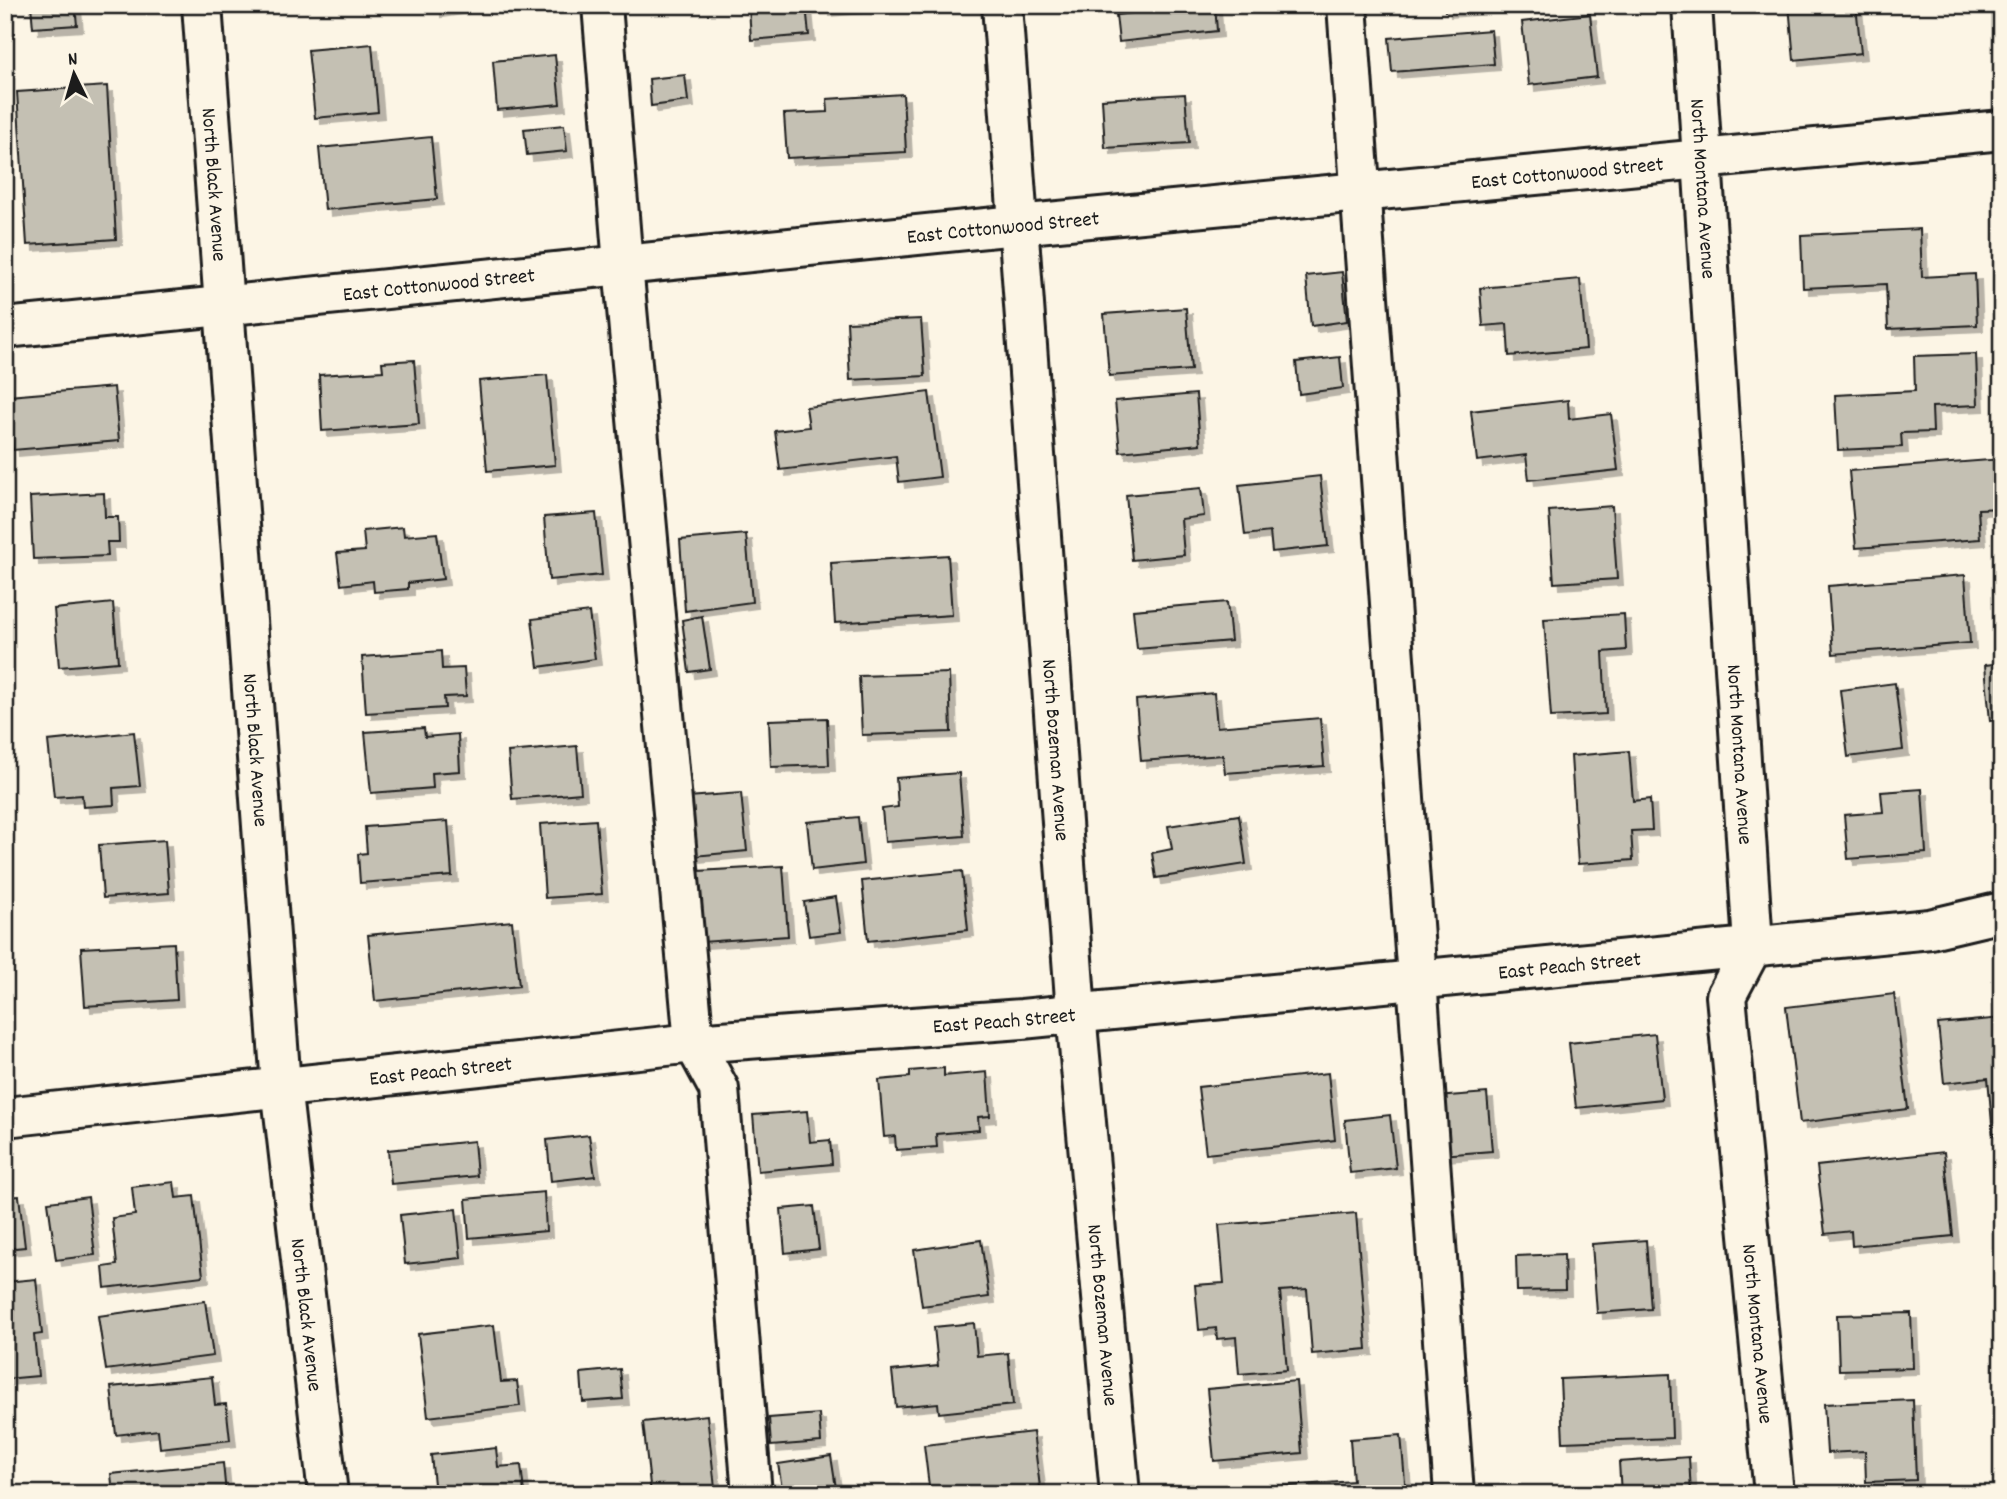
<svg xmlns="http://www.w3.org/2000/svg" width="2007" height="1499" viewBox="0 0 2007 1499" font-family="Dekko,sans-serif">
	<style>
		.building { fill: #c4c0b3; stroke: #1c1c1c; stroke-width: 2; filter: url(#shadow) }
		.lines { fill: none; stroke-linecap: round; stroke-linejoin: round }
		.minor-casing { stroke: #1c1c1c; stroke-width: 44 }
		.major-casing { stroke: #1c1c1c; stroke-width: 44 }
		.minor { stroke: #fcf5e5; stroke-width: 38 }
		.major { stroke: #fcf5e5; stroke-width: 38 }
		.labels { text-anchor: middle; stroke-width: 7; stroke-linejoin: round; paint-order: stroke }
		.street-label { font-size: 21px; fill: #1c1c1c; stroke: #fcf5e5 }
	</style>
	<defs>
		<filter id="shadow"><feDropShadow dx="6" dy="6" stdDeviation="0" flood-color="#0004"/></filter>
	</defs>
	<rect width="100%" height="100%" fill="#fcf5e5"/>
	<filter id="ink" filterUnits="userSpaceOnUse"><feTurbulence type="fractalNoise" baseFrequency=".0143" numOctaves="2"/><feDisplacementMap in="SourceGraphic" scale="14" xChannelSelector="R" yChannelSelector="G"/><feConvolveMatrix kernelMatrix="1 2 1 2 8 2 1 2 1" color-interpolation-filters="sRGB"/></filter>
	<g filter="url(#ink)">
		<g class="building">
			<path d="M 31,5 L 75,5 L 77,25 L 33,28 Z"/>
			<path d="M 435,5 L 479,5 L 435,11 Z"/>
			<path d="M 776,5 L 806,5 L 809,35 L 751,40 L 749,7 Z"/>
			<path d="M 824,5 L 881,5 L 824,10 Z"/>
			<path d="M 1200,5 L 1215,5 L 1217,31 L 1119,42 L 1116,15 Z"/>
			<path d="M 1445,5 L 1522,5 L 1445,11 Z"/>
			<path d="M 1789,5 L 1856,5 L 1861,53 L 1794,60 Z"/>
			<path d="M 1590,14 L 1597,77 L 1529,85 L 1522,22 Z"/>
			<path d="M 1491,30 L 1494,64 L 1392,72 L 1389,38 Z"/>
			<path d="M 372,44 L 378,112 L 315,118 L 308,50 Z"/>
			<path d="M 555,55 L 560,104 L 497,110 L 493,61 Z"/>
			<path d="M 685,75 L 688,101 L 651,106 L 649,79 Z"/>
			<path d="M 107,86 L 116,239 L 27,245 L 17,92 Z"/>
			<path d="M 903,94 L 906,152 L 787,158 L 784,114 L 828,112 L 827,99 Z"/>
			<path d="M 1185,94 L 1189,143 L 1105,148 L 1102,99 Z"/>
			<path d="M 564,125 L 567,151 L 527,155 L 524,129 Z"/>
			<path d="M 431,137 L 437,199 L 325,210 L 319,148 Z"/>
			<path d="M 1920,229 L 1922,277 L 1975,274 L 1977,325 L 1888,329 L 1886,284 L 1803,288 L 1801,235 Z"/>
			<path d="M 1342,272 L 1347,321 L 1311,326 L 1306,276 Z"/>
			<path d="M 1580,279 L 1586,349 L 1509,356 L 1507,324 L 1483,326 L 1480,288 Z"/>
			<path d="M 1186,308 L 1191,370 L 1109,376 L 1104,314 Z"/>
			<path d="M 921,319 L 925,376 L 850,380 L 847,322 Z"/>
			<path d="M 1976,354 L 1978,405 L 1932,407 L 1933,432 L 1901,433 L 1902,447 L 1838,450 L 1835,395 L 1915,391 L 1914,356 Z"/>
			<path d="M 1340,357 L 1343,388 L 1299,394 L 1296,362 Z"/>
			<path d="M 414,360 L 419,424 L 322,431 L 319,375 L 383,371 L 382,362 Z"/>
			<path d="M 547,375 L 555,465 L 487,471 L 479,381 Z"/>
			<path d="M 114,387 L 119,441 L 13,450 L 9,396 Z"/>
			<path d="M 929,392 L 940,477 L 899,482 L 896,456 L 780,470 L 775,431 L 809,427 L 806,407 Z"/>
			<path d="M 1196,394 L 1200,444 L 1120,452 L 1115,401 Z"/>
			<path d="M 1568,400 L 1569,419 L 1611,414 L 1618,470 L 1529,480 L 1526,455 L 1477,461 L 1471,411 Z"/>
			<path d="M 2002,459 L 2002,508 L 1978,509 L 1980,539 L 1856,548 L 1849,471 Z"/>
			<path d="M 1320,476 L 1328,546 L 1272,552 L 1270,532 L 1245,535 L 1239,485 Z"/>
			<path d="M 1201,488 L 1204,516 L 1181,519 L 1184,555 L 1132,560 L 1126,495 Z"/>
			<path d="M 104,493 L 105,517 L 118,517 L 119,542 L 107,542 L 108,556 L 33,559 L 30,497 Z"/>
			<path d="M 1612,506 L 1617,579 L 1554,583 L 1549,511 Z"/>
			<path d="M 596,513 L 602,575 L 549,580 L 544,517 Z"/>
			<path d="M 403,527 L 404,536 L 437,533 L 443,579 L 408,583 L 408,589 L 374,592 L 373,581 L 341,585 L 337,553 L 365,551 L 363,531 Z"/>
			<path d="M 746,534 L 752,602 L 685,611 L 680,540 Z"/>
			<path d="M 948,555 L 952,615 L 835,623 L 831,563 Z"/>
			<path d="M 1995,559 L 2002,559 L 2002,599 L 1998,600 Z"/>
			<path d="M 1965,575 L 1970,643 L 1833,654 L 1828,586 Z"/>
			<path d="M 1227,602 L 1231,641 L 1137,649 L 1133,610 Z"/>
			<path d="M 113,603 L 118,662 L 59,667 L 54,609 Z"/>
			<path d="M 589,612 L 595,659 L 538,667 L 532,619 Z"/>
			<path d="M 1624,614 L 1626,650 L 1603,652 L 1606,714 L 1551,717 L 1544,619 Z"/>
			<path d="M 702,616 L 710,669 L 689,672 L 682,620 Z"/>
			<path d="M 441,651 L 442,669 L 464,668 L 466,696 L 444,697 L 445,708 L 366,713 L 362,657 Z"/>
			<path d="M 2002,663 L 2002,719 L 1990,721 L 1985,665 Z"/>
			<path d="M 949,673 L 951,732 L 862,735 L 859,676 Z"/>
			<path d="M 1895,683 L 1903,750 L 1848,757 L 1840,690 Z"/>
			<path d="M 1214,693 L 1217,727 L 1320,718 L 1324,766 L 1225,773 L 1223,755 L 1141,761 L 1136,700 Z"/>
			<path d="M 827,718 L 829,765 L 771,767 L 769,720 Z"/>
			<path d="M 424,728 L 425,737 L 458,734 L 460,771 L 432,773 L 433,788 L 371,793 L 365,732 Z"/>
			<path d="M 134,732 L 140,786 L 113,788 L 114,805 L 83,807 L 82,795 L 54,797 L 48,741 Z"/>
			<path d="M 577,746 L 581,793 L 512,799 L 508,752 Z"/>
			<path d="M 1629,751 L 1633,801 L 1650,799 L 1652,830 L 1631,831 L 1633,860 L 1578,864 L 1571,756 Z"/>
			<path d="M 959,773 L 964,836 L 885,842 L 882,809 L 898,807 L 896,778 Z"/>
			<path d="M 1922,789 L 1926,853 L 1848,859 L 1844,815 L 1883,812 L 1881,792 Z"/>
			<path d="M 741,793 L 747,851 L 694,856 L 688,797 Z"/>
			<path d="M 1239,815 L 1246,864 L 1156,878 L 1152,853 L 1172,849 L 1168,826 Z"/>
			<path d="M 858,817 L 863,864 L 812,870 L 807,822 Z"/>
			<path d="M 596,820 L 602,894 L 545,898 L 540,824 Z"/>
			<path d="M 448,821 L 452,876 L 360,883 L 358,854 L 367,853 L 365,827 Z"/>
			<path d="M 165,840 L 169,893 L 103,898 L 99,845 Z"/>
			<path d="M 783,866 L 788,936 L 702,942 L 698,871 Z"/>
			<path d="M 962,871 L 968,930 L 868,941 L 862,881 Z"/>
			<path d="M 836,897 L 841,932 L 809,936 L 804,902 Z"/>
			<path d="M 512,921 L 519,986 L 375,1001 L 368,935 Z"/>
			<path d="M 174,943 L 177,1000 L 85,1006 L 81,948 Z"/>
			<path d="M 1894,994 L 1908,1109 L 1800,1123 L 1786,1007 Z"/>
			<path d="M 2002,1018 L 2002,1134 L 1993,1135 L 1988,1078 L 1944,1083 L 1938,1024 Z"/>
			<path d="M 1655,1034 L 1662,1099 L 1576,1108 L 1569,1043 Z"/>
			<path d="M 944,1068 L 944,1076 L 987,1072 L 990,1116 L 978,1117 L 979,1130 L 936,1134 L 937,1147 L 896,1150 L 895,1136 L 884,1137 L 879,1080 L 910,1077 L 910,1071 Z"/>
			<path d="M 1328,1073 L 1335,1140 L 1206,1154 L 1198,1087 Z"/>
			<path d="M 1487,1093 L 1492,1151 L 1441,1155 L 1436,1097 Z"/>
			<path d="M 807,1111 L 810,1142 L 830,1140 L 832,1164 L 758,1171 L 753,1115 Z"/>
			<path d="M 1390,1115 L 1396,1168 L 1350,1173 L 1345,1120 Z"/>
			<path d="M 589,1135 L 595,1176 L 551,1181 L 547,1140 Z"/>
			<path d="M 474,1141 L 477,1176 L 391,1184 L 388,1150 Z"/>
			<path d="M 2002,1146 L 2002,1201 L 2001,1201 L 1997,1147 Z"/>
			<path d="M 1944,1152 L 1953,1236 L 1852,1246 L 1851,1231 L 1825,1234 L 1817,1166 Z"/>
			<path d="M 174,1182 L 176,1198 L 194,1196 L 203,1276 L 105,1288 L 103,1267 L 117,1265 L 112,1218 L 135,1215 L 132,1187 Z"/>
			<path d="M 544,1192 L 546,1231 L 469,1238 L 466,1199 Z"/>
			<path d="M 19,1196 L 25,1247 L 5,1249 L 5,1197 Z"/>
			<path d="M 88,1197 L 95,1255 L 56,1260 L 48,1202 Z"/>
			<path d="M 814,1206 L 819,1249 L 785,1253 L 781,1209 Z"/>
			<path d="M 456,1209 L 461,1258 L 405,1264 L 400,1215 Z"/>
			<path d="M 1356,1213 L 1367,1349 L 1312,1354 L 1307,1289 L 1280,1291 L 1287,1370 L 1239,1374 L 1236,1337 L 1217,1339 L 1216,1328 L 1199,1330 L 1195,1285 L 1224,1283 L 1219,1225 Z"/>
			<path d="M 981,1240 L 989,1297 L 922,1306 L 914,1250 Z"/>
			<path d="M 1646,1240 L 1651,1309 L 1597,1313 L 1592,1244 Z"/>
			<path d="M 1564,1254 L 1565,1290 L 1517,1291 L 1516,1256 Z"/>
			<path d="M 36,1279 L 42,1334 L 34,1335 L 38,1376 L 5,1379 L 5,1282 Z"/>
			<path d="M 205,1301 L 213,1356 L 106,1370 L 98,1316 Z"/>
			<path d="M 1911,1313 L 1913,1368 L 1839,1370 L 1837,1315 Z"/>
			<path d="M 974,1323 L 977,1356 L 1008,1353 L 1013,1405 L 939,1413 L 938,1403 L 896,1407 L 892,1371 L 938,1366 L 934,1327 Z"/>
			<path d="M 494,1325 L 501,1382 L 517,1381 L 520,1406 L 428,1417 L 418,1334 Z"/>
			<path d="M 620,1369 L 623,1399 L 583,1402 L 581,1373 Z"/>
			<path d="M 1670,1374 L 1672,1438 L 1563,1442 L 1560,1379 Z"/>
			<path d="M 212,1377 L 215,1405 L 226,1404 L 230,1440 L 160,1448 L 158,1430 L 116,1435 L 111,1387 Z"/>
			<path d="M 1296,1381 L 1302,1453 L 1214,1461 L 1207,1389 Z"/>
			<path d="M 1913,1400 L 1916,1480 L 1866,1482 L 1865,1451 L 1827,1453 L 1824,1404 Z"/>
			<path d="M 819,1414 L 821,1442 L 771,1446 L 769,1418 Z"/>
			<path d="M 707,1415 L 715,1488 L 651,1494 L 643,1422 Z"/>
			<path d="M 1033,1432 L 1040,1487 L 985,1494 L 930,1494 L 924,1445 Z"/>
			<path d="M 1401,1435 L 1406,1494 L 1236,1494 L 1236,1490 L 1353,1481 L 1350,1439 Z"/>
			<path d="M 496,1448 L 498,1467 L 521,1465 L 524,1493 L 435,1494 L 431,1455 Z"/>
			<path d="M 831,1456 L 836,1488 L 783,1494 L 778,1464 Z"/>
			<path d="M 1689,1457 L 1691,1494 L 1621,1494 L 1619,1462 Z"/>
			<path d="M 223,1463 L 226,1494 L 113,1494 L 111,1474 Z"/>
		</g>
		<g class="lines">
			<g class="minor-casing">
				<g id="minor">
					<path id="s1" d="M 202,5 L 281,1086 L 328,1494"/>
					<path d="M 602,5 L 623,265 L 694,1043 L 719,1089 L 752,1494"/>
					<path id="s2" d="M 1002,5 L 1076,1013 L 1120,1494"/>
					<path d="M 1347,5 L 1454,1494"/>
					<path id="s3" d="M 1692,5 L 1753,945 L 1726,996 L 1774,1494"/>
					<path id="s4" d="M 5,328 L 966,230 L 2002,130"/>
				</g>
			</g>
			<g class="major-casing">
				<g id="major">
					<path id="s5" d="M 5,1117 L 694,1043 L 1022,1019 L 1930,929 L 2002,912"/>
				</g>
			</g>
			<use href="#minor" class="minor"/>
			<use href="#major" class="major"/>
		</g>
	</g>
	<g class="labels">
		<g class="street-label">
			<text dy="7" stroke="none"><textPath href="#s4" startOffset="1570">East Cottonwood Street</textPath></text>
			<text dy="7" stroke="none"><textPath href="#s1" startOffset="180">North Black Avenue</textPath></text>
			<text dy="7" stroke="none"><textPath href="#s3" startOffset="184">North Montana Avenue</textPath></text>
			<text dy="7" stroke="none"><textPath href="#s4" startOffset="1003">East Cottonwood Street</textPath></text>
			<text dy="7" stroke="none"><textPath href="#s4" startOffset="436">East Cottonwood Street</textPath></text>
			<text dy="7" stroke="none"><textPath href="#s1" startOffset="747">North Black Avenue</textPath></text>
			<text dy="7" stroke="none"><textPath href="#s2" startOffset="747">North Bozeman Avenue</textPath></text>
			<text dy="7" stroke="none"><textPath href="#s3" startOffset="751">North Montana Avenue</textPath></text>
			<text dy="7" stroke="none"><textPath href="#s5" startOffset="1572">East Peach Street</textPath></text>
			<text dy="7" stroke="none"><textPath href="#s5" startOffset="1004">East Peach Street</textPath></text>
			<text dy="7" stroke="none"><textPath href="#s5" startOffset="438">East Peach Street</textPath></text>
			<text dy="7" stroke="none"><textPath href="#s1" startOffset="1314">North Black Avenue</textPath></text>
			<text dy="7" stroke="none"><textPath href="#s2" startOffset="1314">North Bozeman Avenue</textPath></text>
			<text dy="7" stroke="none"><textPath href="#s3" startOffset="1339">North Montana Avenue</textPath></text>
		</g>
	</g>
	<rect width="2007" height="1499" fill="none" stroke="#fcf5e5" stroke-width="28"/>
	<rect x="14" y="14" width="1979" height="1471" fill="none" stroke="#1c1c1c" stroke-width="2.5" filter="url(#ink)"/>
	<g transform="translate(74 74) rotate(355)" stroke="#fcf5e5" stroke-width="5" paint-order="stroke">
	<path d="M0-5L12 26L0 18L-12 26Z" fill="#1c1c1c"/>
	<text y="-10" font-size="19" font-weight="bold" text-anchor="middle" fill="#1c1c1c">N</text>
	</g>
</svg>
